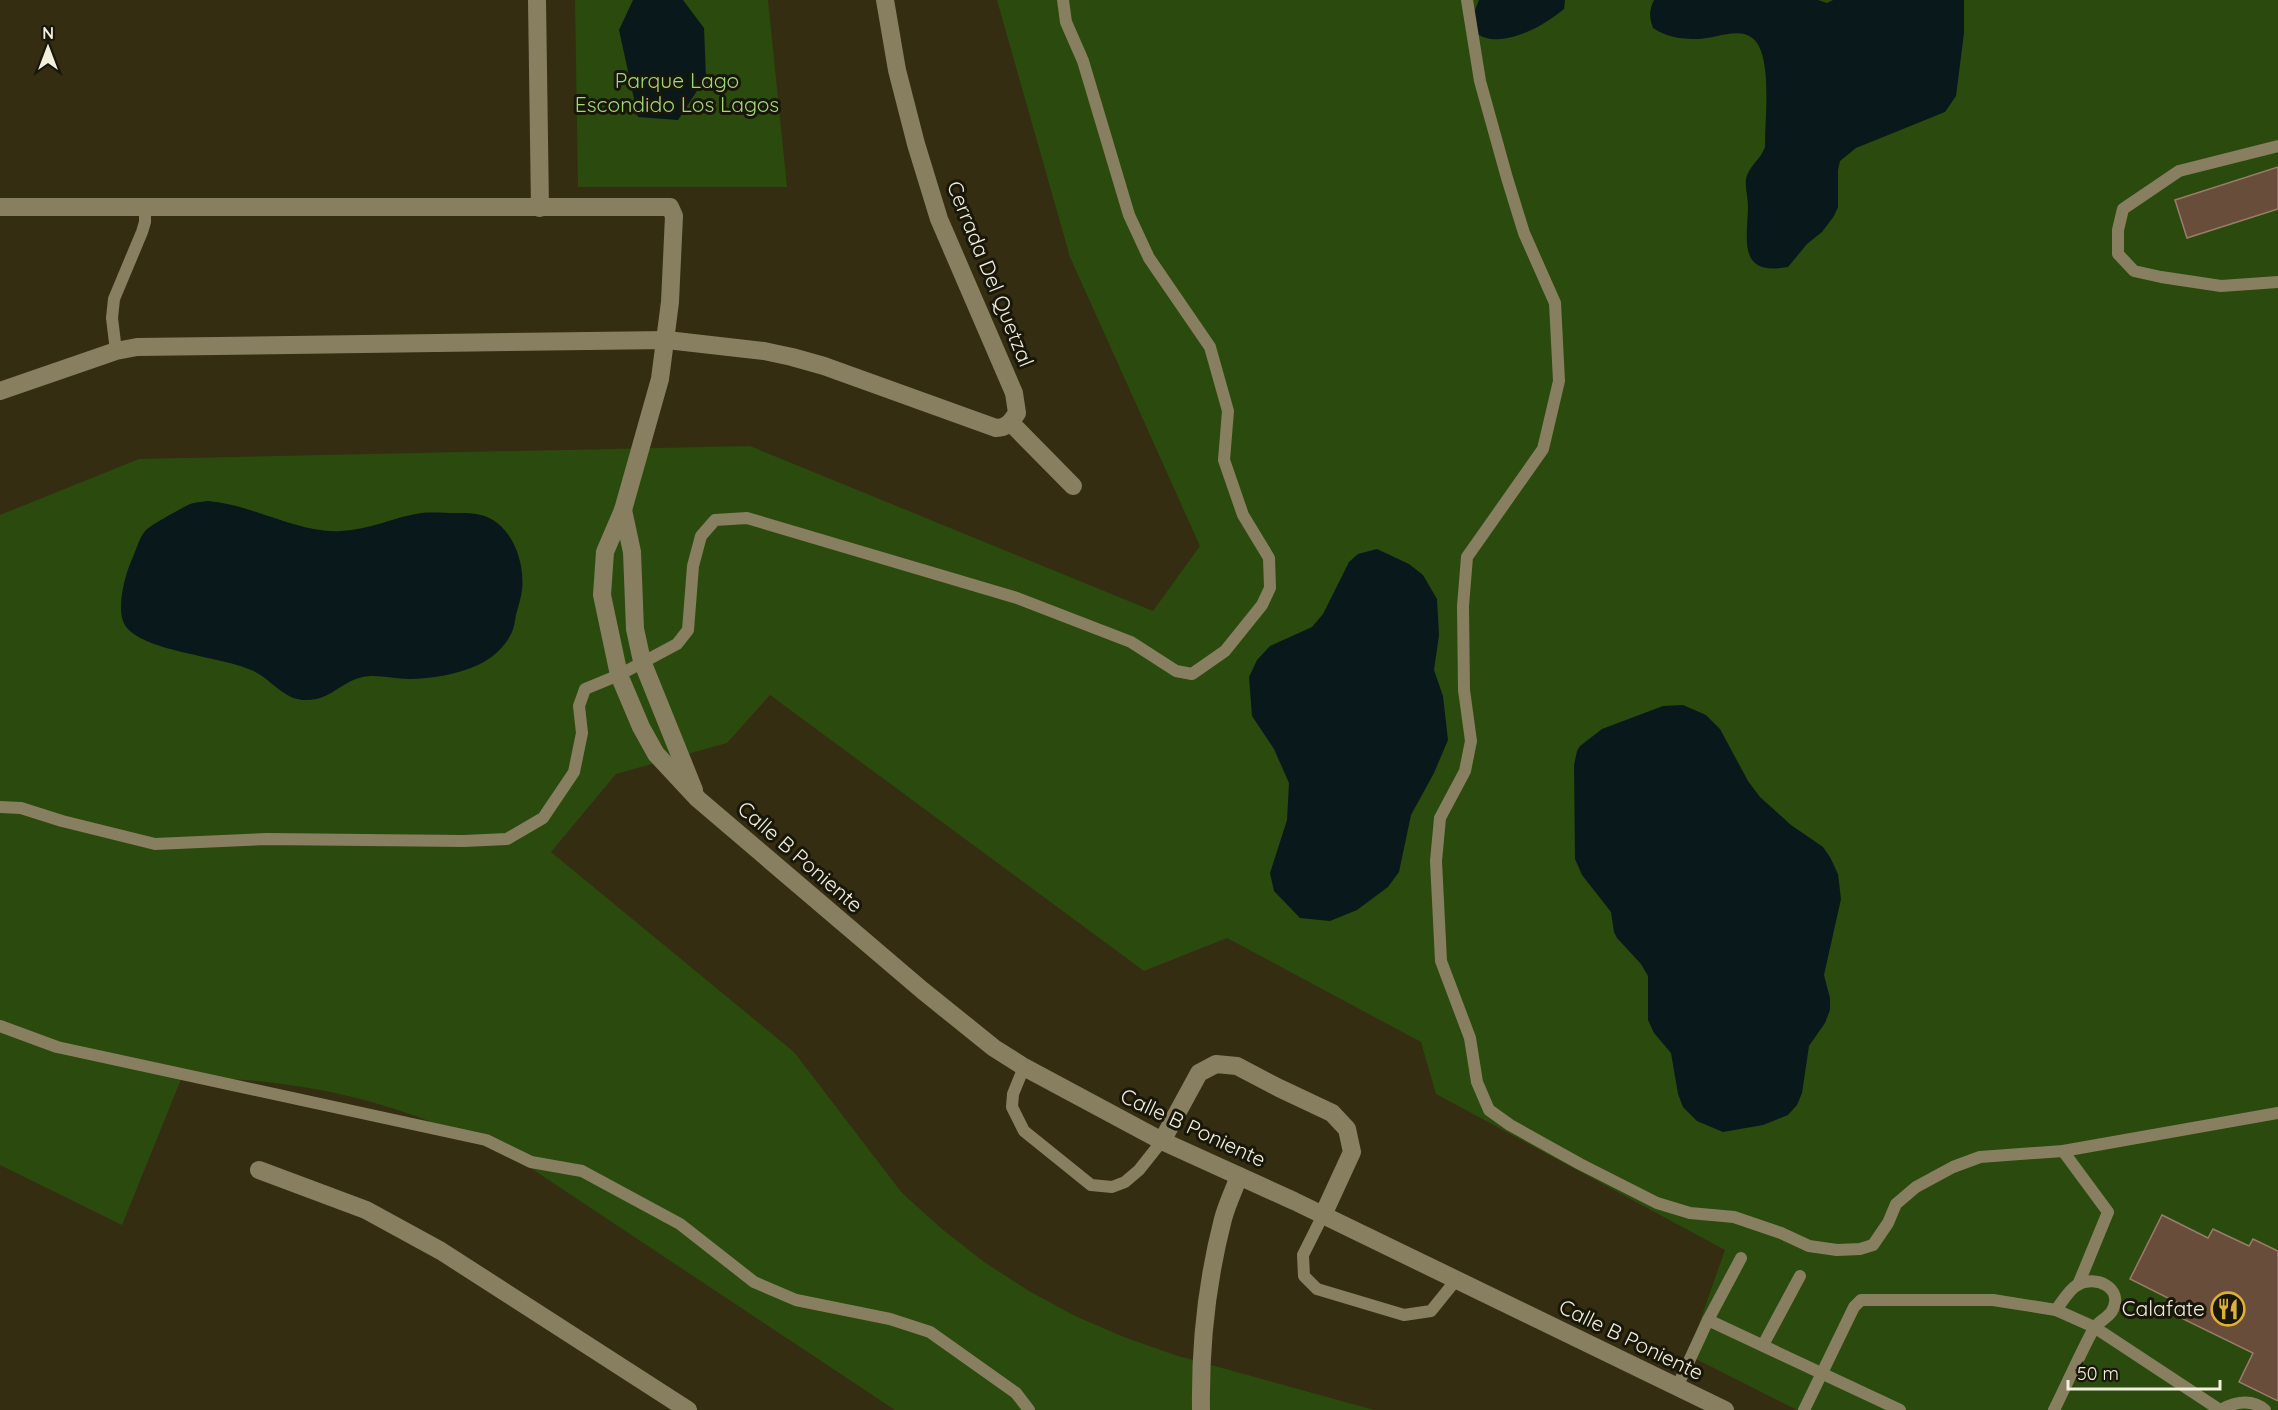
<svg xmlns="http://www.w3.org/2000/svg" width="2278" height="1410" viewBox="0 0 2278 1410" font-family="Quicksand,sans-serif">
	<style>
		.green { fill: #2b4a0d }
		.water { fill: #09191b }
		.building { fill: #684d3b; stroke: #9a7d6a; stroke-width: 1.5 }
		.lines { fill: none; stroke-linecap: round; stroke-linejoin: round }
		.service { stroke: #877f60; stroke-width: 12 }
		.minor { stroke: #877f60; stroke-width: 18 }
		.labels { text-anchor: middle; stroke-width: 6; stroke-linejoin: round; paint-order: stroke }
		.park-label { font-size: 21px; fill: #a2da7b; stroke: #19160a }
		.street-label { font-size: 21px; fill: #f3efde; stroke: #19160a }
		.poi-label { font-size: 21px; fill: #f3efde; stroke: #19160a; text-anchor: end }
	</style>
	<rect width="100%" height="100%" fill="#352d11"/>
	<g class="green">
		<path d="M 575,0 L 768,0 L 787,187 L 578,187 Z"/>
		<path d="M 997,0 L 2278,0 L 2278,1410 L 1797,1410 L 1688,1355 L 1725,1250 L 1436,1094 L 1421,1042 L 1227,938 L 1144,971 L 770,695 L 727,743 L 616,774 L 551,852 L 794,1052 L 902,1193 L 942,1229 L 984,1262 L 1029,1291 L 1075,1316 L 1124,1337 L 1175,1355 L 1374,1410 L 895,1410 L 526,1165 C 409,1104 314,1079 182,1077 L 122,1225 L 0,1165 L 0,515 L 139,459 L 750,446 L 1153,611 L 1200,546 L 1070,257 Z"/>
	</g>
	<g class="water">
		<path d="M 633,0 L 683,0 L 704,28 L 706,77 L 678,120 L 638,117 L 619,30 Z"/>
		<path d="M 1479,0 L 1565,0 L 1564,9 C 1544,26 1500,51 1476,33 L 1473,15 Z"/>
		<path d="M 1654,0 L 1818,0 L 1827,3 L 1833,0 L 1964,0 L 1964,33 L 1956,96 L 1945,112 L 1856,148 L 1840,161 L 1838,170 L 1838,207 L 1834,216 L 1822,232 L 1807,244 L 1788,267 C 1738,276 1747,242 1748,207 C 1748,198 1745,188 1746,179 C 1748,167 1761,159 1765,147 C 1765,120 1770,76 1761,51 C 1750,20 1719,39 1697,39 C 1681,39 1666,37 1653,28 C 1649,17 1649,10 1654,0 Z"/>
		<path d="M 208,501 C 251,504 299,534 341,531 C 369,530 394,517 421,513 C 432,512 445,513 456,513 C 468,513 481,513 491,519 C 514,531 525,565 522,590 C 521,598 518,607 516,615 C 515,621 514,629 511,634 C 504,648 492,658 478,665 C 458,674 431,679 409,679 C 397,679 385,676 373,676 C 342,676 334,702 303,700 C 283,699 269,677 251,670 C 220,656 148,652 127,628 C 114,613 125,575 132,559 C 136,551 139,538 145,531 C 149,526 180,509 188,505 C 194,502 201,502 208,501 Z"/>
		<path d="M 1377,549 L 1409,564 L 1423,575 L 1437,599 L 1439,635 L 1434,670 L 1443,696 L 1448,740 L 1434,773 L 1411,815 L 1399,872 L 1388,887 L 1357,910 L 1330,921 L 1300,918 L 1274,891 L 1270,873 L 1287,820 L 1289,783 L 1274,749 L 1252,716 L 1249,677 L 1257,660 L 1270,646 L 1312,627 L 1323,614 L 1349,562 L 1358,554 Z"/>
		<path d="M 1683,705 L 1706,715 L 1720,729 L 1748,781 L 1760,797 L 1791,825 L 1823,847 L 1830,857 L 1838,874 L 1841,899 L 1824,975 L 1830,998 L 1830,1010 L 1825,1023 L 1809,1046 L 1802,1093 L 1797,1105 L 1788,1115 L 1763,1125 L 1723,1132 L 1697,1121 L 1683,1107 L 1678,1094 L 1671,1053 L 1654,1033 L 1648,1020 L 1648,976 L 1641,964 L 1617,938 L 1614,932 L 1611,912 L 1582,875 L 1575,859 L 1574,765 L 1577,751 L 1580,746 L 1602,729 L 1663,706 Z"/>
	</g>
	<g class="building">
		<path d="M 2278,167 L 2278,209 L 2187,238 L 2175,200 Z"/>
		<path d="M 2162,1215 L 2208,1238 L 2213,1229 L 2249,1246 L 2253,1239 L 2278,1251 L 2278,1401 L 2239,1382 L 2253,1353 L 2175,1315 L 2180,1304 L 2130,1279 Z"/>
	</g>
	<g class="lines">
		<g class="service">
			<path d="M 1467,0 L 1480,81 L 1507,178 L 1524,233 L 1555,303 L 1559,381 L 1543,449 L 1467,557 L 1463,606 L 1464,690 L 1471,741 L 1465,771 L 1440,818 L 1436,861 L 1441,961 L 1470,1038 L 1477,1082 L 1489,1110 L 1510,1125 L 1580,1164 L 1657,1203 L 1690,1213 L 1734,1217 L 1781,1233 L 1809,1246 L 1837,1250 L 1860,1249 L 1873,1245 L 1888,1223 L 1896,1204 L 1916,1187 L 1953,1167 L 1980,1157 L 2063,1151 L 2278,1113"/>
			<path d="M 2278,146 L 2179,171 L 2123,209 L 2118,230 L 2118,254 L 2134,271 L 2161,277 L 2221,286 L 2278,282"/>
			<path d="M 116,351 L 112,318 L 114,299 L 142,232 L 145,222 L 145,207"/>
			<path d="M 0,807 L 21,808 L 62,821 L 155,844 L 267,839 L 464,841 L 507,839 L 543,818 L 574,772 L 582,733 L 579,706 L 585,689 L 619,675 L 677,644 L 688,630 L 693,566 L 701,536 L 715,520 L 747,518 L 1017,598 L 1131,642 L 1176,671 L 1192,674 L 1225,651 L 1262,605 L 1270,588 L 1269,558 L 1243,515 L 1224,460 L 1228,411 L 1210,347 L 1149,258 L 1129,215 L 1083,61 L 1066,22 L 1063,0"/>
			<path d="M 0,1026 L 57,1047 L 486,1140 L 531,1162 L 582,1171 L 680,1224 L 754,1282 L 796,1300 L 890,1319 L 930,1332 L 1016,1393 L 1029,1410"/>
			<path d="M 1024,1067 L 1013,1094 L 1012,1107 L 1024,1131 L 1091,1185 L 1112,1187 L 1125,1182 L 1139,1170 L 1162,1141"/>
			<path d="M 2063,1151 L 2108,1212 L 2078,1285"/>
			<path d="M 1323,1215 L 1303,1255 L 1304,1276 L 1317,1289 L 1404,1315 L 1431,1311 L 1456,1280"/>
			<path d="M 2056,1310 L 2094,1327 L 2220,1410 C 2235,1402 2251,1398 2265,1410"/>
			<path d="M 1708,1320 L 1741,1258"/>
			<path d="M 1763,1345 L 1800,1276"/>
			<path d="M 1677,1387 L 1708,1320 L 1900,1410"/>
			<path d="M 1804,1410 L 1854,1307 L 1861,1300 L 1993,1300 L 2056,1310 C 2062,1302 2068,1291 2077,1285 C 2095,1274 2125,1288 2112,1311 C 2108,1318 2097,1322 2093,1330 C 2079,1356 2067,1384 2054,1410"/>
		</g>
		<g class="minor">
			<path d="M 537,0 L 540,208"/>
			<path d="M 0,207 L 670,207 L 674,216 L 670,302 L 660,379 L 623,510 L 605,552 L 602,595 L 619,675 L 641,727 L 656,754 L 698,799 L 922,990 L 994,1048 L 1024,1067 L 1162,1141 L 1294,1201 L 1725,1410"/>
			<path d="M 0,391 L 116,351 L 137,347 L 667,340 L 764,351 L 792,357 L 824,366 L 996,428 C 1007,428 1011,422 1017,413 L 1014,393 L 939,219 L 916,144 L 897,70 L 885,0"/>
			<path d="M 1011,423 L 1073,486"/>
			<path d="M 623,510 L 632,552 L 635,629 L 642,661 L 694,790"/>
			<path d="M 1162,1141 L 1199,1073 L 1216,1064 L 1237,1066 L 1279,1088 L 1332,1113 L 1347,1129 L 1352,1152 L 1323,1215"/>
			<path d="M 259,1170 L 366,1210 L 441,1251 L 688,1410"/>
			<path d="M 1201,1410 C 1200,1346 1207,1281 1223,1219 C 1227,1204 1234,1190 1239,1176"/>
		</g>
	</g>
	<defs>
		<g id="restaurant-ring" transform="scale(1.725)"><circle r="9.5" fill="#19160a" stroke="#ddb133" stroke-width="1.5"/><path d="M-5-6h1v4h1v-4h1v4h1v-4h1v5L-1.5 .5V6h-2V.5L-5-1ZM5-6V6H3V1.5H1.5Q1.5-4 5-6Z" fill="#ddb133"/></g>
	</defs>
	<g fill-rule="evenodd">
		<use href="#restaurant-ring" x="2228" y="1309"/>
	</g>
	<g class="labels">
		<g class="park-label">
			<text x="677" y="88">Parque Lago<tspan x="677" dy="24">Escondido Los Lagos</tspan></text>
		</g>
		<g class="street-label">
			<text transform="translate(990 274) rotate(68)" y="7">Cerrada Del Quetzal</text>
			<text transform="translate(800 857) rotate(41)" y="7">Calle B Poniente</text>
			<text transform="translate(1193 1128) rotate(25)" y="7">Calle B Poniente</text>
			<text transform="translate(1631 1340) rotate(26)" y="7">Calle B Poniente</text>
		</g>
		<g class="poi-label">
			<text x="2205" y="1316">Calafate</text>
		</g>
	</g>
	<g transform="translate(48 48)" stroke="#19160a" stroke-width="4.5" paint-order="stroke">
	<path d="M0-4.5L10 22L0 15L-10 22Z" fill="#f3efde"/>
	<text y="-9" font-size="16" font-weight="bold" text-anchor="middle" fill="#f3efde">N</text>
	</g>
	<path d="M2068 1380v9h152v-9" fill="none" stroke="#f3efde" stroke-width="3"/>
	<text x="2077" y="1380" font-size="18" fill="#f3efde" stroke="#19160a" stroke-width="4.5" paint-order="stroke">50 m</text>
</svg>
